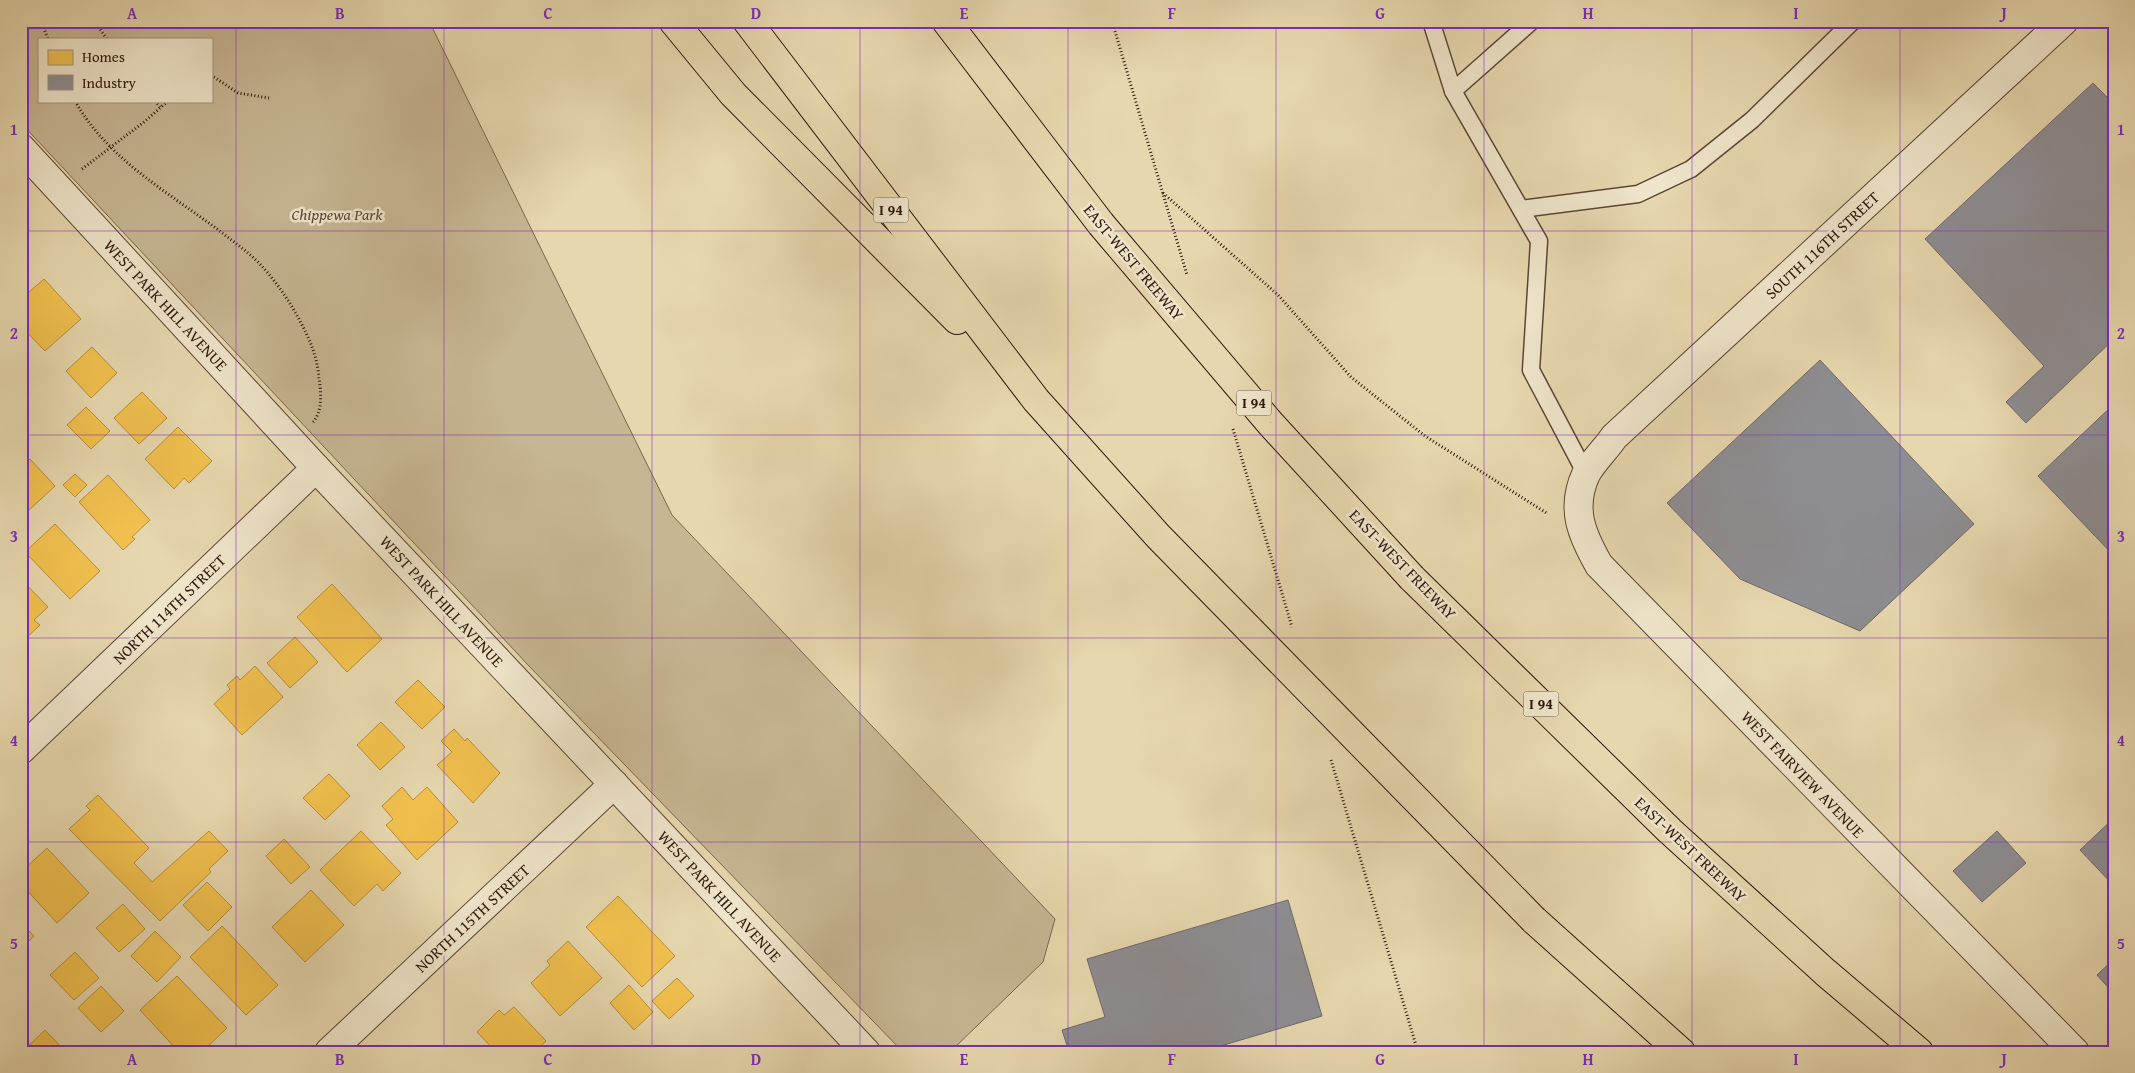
<svg xmlns="http://www.w3.org/2000/svg" width="2135" height="1073" viewBox="0 0 2135 1073" font-family="'Gentium Book Plus',serif">
	<style>
		.green { fill: #c7b693; stroke: #7a6650; fill-rule: evenodd }
		.homes { fill: #f2c14e; stroke: #b78d3a }
		.industry { fill: #8d8d92; stroke: #70696a }
		.lines { fill: none; stroke-linecap: round; stroke-linejoin: round }
		.service-casing { stroke: #5c4635; stroke-width: 19 }
		.minor-casing { stroke: #5c4635; stroke-width: 30 }
		.motorway-casing { stroke: #2d150d; stroke-width: 30 }
		.path { stroke: #2d150d; stroke-width: 3; stroke-dasharray: 1 2.5; stroke-linecap: butt }
		.service { stroke: #efe5ca; stroke-width: 16 }
		.minor { stroke: #efe5ca; stroke-width: 28 }
		.motorway { stroke: #e7d7ae; stroke-width: 28 }
		.motorway-bridge-casing { stroke: #2d150d; stroke-width: 30; stroke-linecap: butt }
		.motorway-bridge { stroke: #e7d7ae; stroke-width: 28 }
		.grid { fill: none; stroke: #7b2cbf; stroke-width: 1; stroke-opacity: 0.55 }
		.labels { text-anchor: middle; stroke-width: 5; stroke-linejoin: round; paint-order: stroke }
		.shield { fill: #efe5ca; stroke: #675346; stroke-width: 1 }
		.shield-label { font-size: 15px; font-weight: bold; fill: #2d150d }
		.park-label { font-size: 16px; font-style: italic; fill: #5b4535; stroke: #efe5ca }
		.street-label { font-size: 16px; fill: #2d150d; stroke: #efe5ca }
		.neatline { fill: none; stroke: #7b2cbf; stroke-width: 2 }
		.grid-label { font-size: 16px; text-anchor: middle; font-weight: bold; fill: #7b2cbf }
	</style>
	<rect width="100%" height="100%" fill="#e7d7ae"/>
	<filter id="stains"><feTurbulence type="fractalNoise" baseFrequency=".004" numOctaves="4"/><feColorMatrix values="0 0 0 0 .2 0 0 0 0 .09 0 0 0 0 .02 0 0 0 .5 -.17"/></filter>
	<radialGradient id="worn" r=".72"><stop offset=".6" stop-color="#630" stop-opacity="0"/><stop offset="1" stop-color="#630" stop-opacity=".3"/></radialGradient>
	<path class="green" d="M 21,21 L 429,21 L 672,515 L 1055,919 L 1043,962 L 950,1052 L 903,1052 L 529,666 L 21,123 ZM 39,39 L 211,39 L 211,101 L 39,101 Z"/>
	<g class="homes">
		<path d="M 44,279 L 81,319 L 45,351 L 21,326 L 21,299 Z"/>
		<path d="M 92,347 L 117,373 L 91,398 L 66,371 Z"/>
		<path d="M 142,392 L 167,418 L 139,444 L 114,418 Z"/>
		<path d="M 86,407 L 110,431 L 91,449 L 67,425 Z"/>
		<path d="M 178,427 L 212,461 L 189,483 L 184,478 L 174,489 L 145,459 Z"/>
		<path d="M 30,459 L 55,486 L 27,512 L 21,506 L 21,467 Z"/>
		<path d="M 75,474 L 87,485 L 75,497 L 63,485 Z"/>
		<path d="M 108,475 L 150,520 L 132,537 L 135,539 L 123,550 L 79,502 Z"/>
		<path d="M 55,524 L 100,571 L 70,599 L 25,552 Z"/>
		<path d="M 21,579 L 48,607 L 34,620 L 40,625 L 21,643 Z"/>
		<path d="M 332,584 L 382,639 L 347,672 L 297,617 Z"/>
		<path d="M 295,637 L 318,662 L 290,688 L 267,663 Z"/>
		<path d="M 255,666 L 283,697 L 242,735 L 214,704 L 230,689 L 227,685 L 237,676 L 240,680 Z"/>
		<path d="M 418,680 L 445,707 L 422,729 L 395,702 Z"/>
		<path d="M 381,722 L 405,747 L 380,770 L 357,745 Z"/>
		<path d="M 454,729 L 465,741 L 467,738 L 500,773 L 473,803 L 437,765 L 452,752 L 441,741 Z"/>
		<path d="M 329,774 L 350,796 L 325,820 L 303,798 Z"/>
		<path d="M 402,787 L 413,800 L 427,787 L 458,822 L 417,860 L 386,825 L 393,819 L 382,806 Z"/>
		<path d="M 98,795 L 149,848 L 134,863 L 152,882 L 209,831 L 228,851 L 209,869 L 211,872 L 160,921 L 69,829 L 90,810 L 86,806 Z"/>
		<path d="M 361,831 L 401,873 L 383,891 L 377,884 L 354,906 L 320,870 Z"/>
		<path d="M 284,839 L 310,867 L 291,884 L 266,856 Z"/>
		<path d="M 47,848 L 89,893 L 57,923 L 21,884 L 21,868 L 23,870 Z"/>
		<path d="M 207,882 L 232,907 L 208,931 L 183,905 Z"/>
		<path d="M 311,890 L 344,925 L 305,962 L 272,927 Z"/>
		<path d="M 618,896 L 675,956 L 642,987 L 586,927 Z"/>
		<path d="M 123,904 L 145,929 L 119,952 L 96,928 Z"/>
		<path d="M 21,923 L 34,936 L 21,949 Z"/>
		<path d="M 222,926 L 278,985 L 246,1015 L 190,957 Z"/>
		<path d="M 155,931 L 181,957 L 157,982 L 131,956 Z"/>
		<path d="M 568,941 L 602,978 L 560,1016 L 531,983 L 550,965 L 547,961 Z"/>
		<path d="M 75,952 L 99,978 L 74,1000 L 50,975 Z"/>
		<path d="M 177,976 L 227,1028 L 202,1052 L 179,1052 L 140,1010 Z"/>
		<path d="M 677,978 L 694,996 L 669,1019 L 652,1001 Z"/>
		<path d="M 629,985 L 653,1012 L 634,1030 L 610,1003 Z"/>
		<path d="M 101,986 L 124,1011 L 101,1032 L 78,1008 Z"/>
		<path d="M 514,1007 L 546,1041 L 535,1052 L 496,1052 L 477,1032 L 499,1010 L 504,1015 Z"/>
		<path d="M 45,1030 L 66,1052 L 22,1052 Z"/>
		<path d="M 455,1045 L 462,1052 L 448,1052 Z"/>
	</g>
	<g class="industry">
		<path d="M 2093,83 L 2114,104 L 2114,339 L 2026,423 L 2006,402 L 2044,366 L 1925,239 Z"/>
		<path d="M 1820,360 L 1974,524 L 1860,631 L 1740,579 L 1667,503 Z"/>
		<path d="M 2114,404 L 2114,556 L 2038,476 Z"/>
		<path d="M 2114,818 L 2114,886 L 2080,850 Z"/>
		<path d="M 1997,831 L 2026,863 L 1982,902 L 1953,871 Z"/>
		<path d="M 1288,900 L 1322,1016 L 1200,1052 L 1069,1052 L 1062,1030 L 1105,1017 L 1087,959 Z"/>
		<path d="M 2114,959 L 2114,994 L 2097,975 Z"/>
	</g>
	<g class="lines">
		<g class="service-casing">
			<g id="service">
				<path d="M 1431,21 L 1453,91 L 1539,241 L 1531,370 L 1586,474"/>
				<path d="M 1453,91 L 1532,21"/>
				<path d="M 1521,209 L 1638,194 L 1691,169 L 1752,120 L 1853,21"/>
			</g>
		</g>
		<g class="minor-casing">
			<g id="minor">
				<path d="M 2064,21 L 1614,437 C 1606,449 1593,461 1586,474 C 1570,509 1582,535 1599,565 L 2075,1052"/>
				<path d="M 21,148 L 316,468 L 866,1052"/>
				<path d="M 21,750 L 316,468"/>
				<path d="M 329,1052 L 614,784"/>
			</g>
		</g>
		<g class="motorway-casing">
			<g id="motorway">
				<path d="M 673,21 L 733,94 L 957,320"/>
				<path d="M 747,21 L 1036,400 L 1158,536 L 1250,630"/>
				<path d="M 946,21 L 1101,224"/>
				<path d="M 1412,578 L 1670,831 L 1825,972 L 1919,1052"/>
				<path d="M 1534,920 L 1681,1052"/>
			</g>
		</g>
		<g class="path">
			<path d="M 41,21 L 48,39"/>
			<path d="M 94,21 L 107,39"/>
			<path d="M 1112,21 L 1187,275"/>
			<path d="M 211,75 L 238,93 L 269,98"/>
			<path d="M 75,101 C 107,158 166,191 217,229 C 231,240 246,250 259,263 C 275,280 289,300 300,321 C 310,340 317,356 319,378 C 321,391 323,411 313,422"/>
			<path d="M 155,101 L 160,107"/>
			<path d="M 82,169 L 144,122 L 168,101"/>
			<path d="M 1163,193 L 1278,295 L 1351,377 L 1425,436 L 1548,514"/>
			<path d="M 1233,429 L 1292,627"/>
			<path d="M 1331,760 L 1418,1052"/>
		</g>
		<use href="#service" class="service"/>
		<use href="#minor" class="minor"/>
		<use href="#motorway" class="motorway"/>
		<g class="motorway-bridge-casing">
			<g id="motorway-bridge">
				<path d="M 1101,224 L 1270,423 L 1412,578"/>
				<path d="M 1250,630 L 1534,920"/>
			</g>
		</g>
		<use href="#motorway-bridge" class="motorway-bridge"/>
	</g>
	<path class="grid" d="M 236,21 L 236,1052M 444,21 L 444,1052M 652,21 L 652,1052M 860,21 L 860,1052M 1068,21 L 1068,1052M 1276,21 L 1276,1052M 1484,21 L 1484,1052M 1692,21 L 1692,1052M 1900,21 L 1900,1052M 21,231 L 2114,231M 21,435 L 2114,435M 21,638 L 2114,638M 21,842 L 2114,842"/>
	<g class="labels">
		<g class="shield">
			<rect x="873.5" y="197.5" width="35" height="25" rx="4"/>
			<rect x="1236.5" y="390.5" width="35" height="25" rx="4"/>
			<rect x="1523.5" y="691.5" width="35" height="25" rx="4"/>
		</g>
		<g class="shield-label">
			<text x="891" y="215">I 94</text>
			<text x="1254" y="408">I 94</text>
			<text x="1541" y="709">I 94</text>
		</g>
		<g class="park-label">
			<text x="337" y="220">Chippewa Park</text>
		</g>
		<g class="street-label">
			<text transform="translate(1822 245) rotate(-43)" y="6">SOUTH 116TH STREET</text>
			<text transform="translate(1134 262) rotate(50)" y="6">EAST-WEST FREEWAY</text>
			<text transform="translate(166 305) rotate(47)" y="6">WEST PARK HILL AVENUE</text>
			<text transform="translate(1403 564) rotate(46)" y="6">EAST-WEST FREEWAY</text>
			<text transform="translate(442 601) rotate(47)" y="6">WEST PARK HILL AVENUE</text>
			<text transform="translate(169 609) rotate(-44)" y="6">NORTH 114TH STREET</text>
			<text transform="translate(1803 774) rotate(46)" y="6">WEST FAIRVIEW AVENUE</text>
			<text transform="translate(1691 849) rotate(43)" y="6">EAST-WEST FREEWAY</text>
			<text transform="translate(720 896) rotate(47)" y="6">WEST PARK HILL AVENUE</text>
			<text transform="translate(472 918) rotate(-43)" y="6">NORTH 115TH STREET</text>
		</g>
	</g>
	<rect width="2135" height="1073" fill="none" stroke="#e7d7ae" stroke-width="55"/>
	<rect x="38" y="38" width="175" height="65" fill="#efe5ca" stroke="#a1927e"/>
	<rect x="48" y="50" width="25" height="15" fill="#f2c14e" stroke="#a1927e"/>
	<text x="82" y="62" font-size="15" fill="#2d150d">Homes</text>
	<rect x="48" y="75" width="25" height="15" fill="#8d8d92" stroke="#a1927e"/>
	<text x="82" y="88" font-size="15" fill="#2d150d">Industry</text>
	<rect x="28" y="28" width="2080" height="1018" class="neatline"/>
	<g class="grid-label">
		<text x="132" y="19">A</text>
		<text x="340" y="19">B</text>
		<text x="548" y="19">C</text>
		<text x="756" y="19">D</text>
		<text x="964" y="19">E</text>
		<text x="1172" y="19">F</text>
		<text x="1380" y="19">G</text>
		<text x="1588" y="19">H</text>
		<text x="1796" y="19">I</text>
		<text x="2004" y="19">J</text>
		<text x="14" y="135">1</text>
		<text x="2121" y="135">1</text>
		<text x="14" y="339">2</text>
		<text x="2121" y="339">2</text>
		<text x="14" y="542">3</text>
		<text x="2121" y="542">3</text>
		<text x="14" y="746">4</text>
		<text x="2121" y="746">4</text>
		<text x="14" y="949">5</text>
		<text x="2121" y="949">5</text>
		<text x="132" y="1065">A</text>
		<text x="340" y="1065">B</text>
		<text x="548" y="1065">C</text>
		<text x="756" y="1065">D</text>
		<text x="964" y="1065">E</text>
		<text x="1172" y="1065">F</text>
		<text x="1380" y="1065">G</text>
		<text x="1588" y="1065">H</text>
		<text x="1796" y="1065">I</text>
		<text x="2004" y="1065">J</text>
	</g>
	<rect width="100%" height="100%" filter="url(#stains)"/>
	<rect width="100%" height="100%" fill="url(#worn)"/>
</svg>
